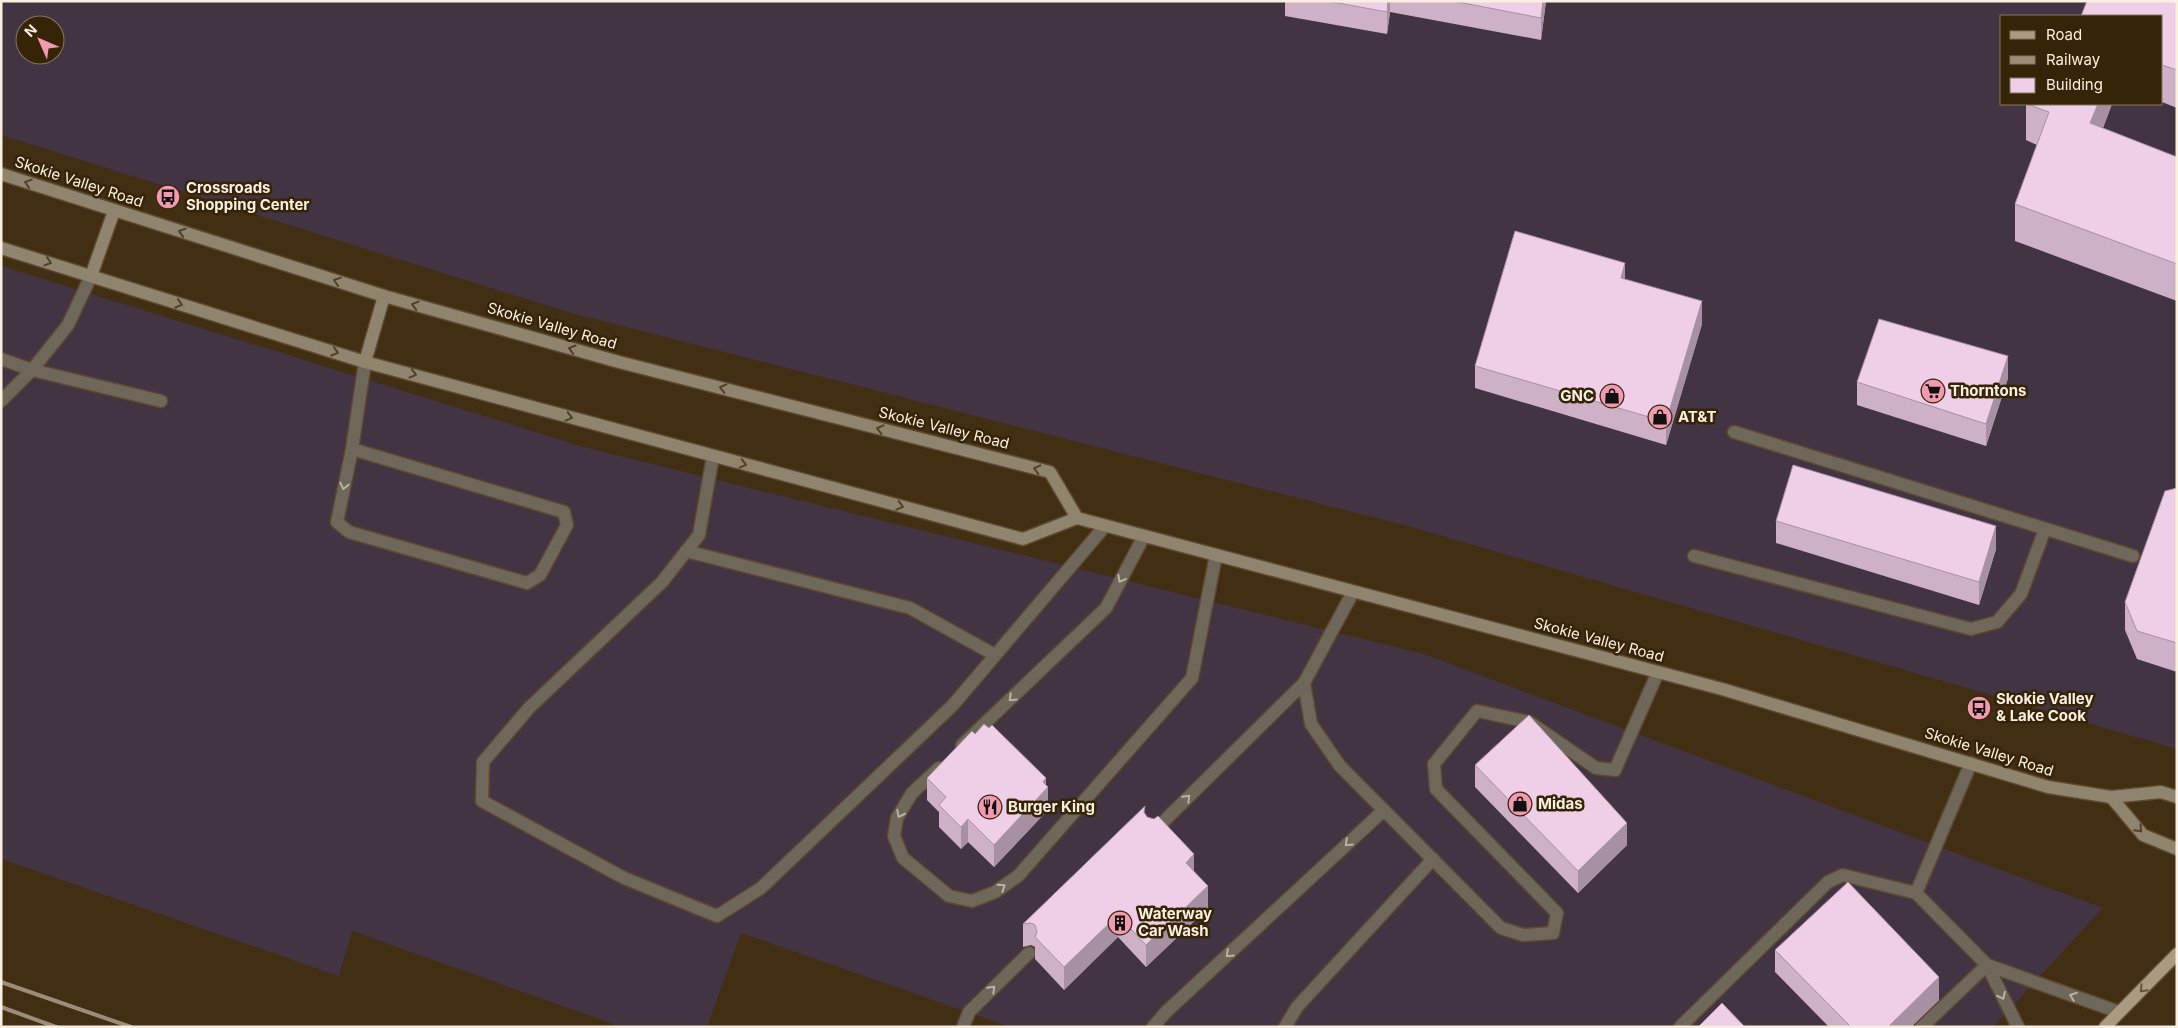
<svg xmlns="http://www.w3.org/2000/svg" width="2178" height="1028" viewBox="0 0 2178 1028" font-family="Inter,sans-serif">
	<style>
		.commercial { fill: #423442; fill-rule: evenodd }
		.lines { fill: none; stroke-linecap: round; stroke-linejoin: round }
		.service-casing { stroke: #5b4930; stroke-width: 15 }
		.secondary-casing { stroke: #5b4930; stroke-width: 15 }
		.primary-casing { stroke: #5b4930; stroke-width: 15 }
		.service { stroke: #6e675a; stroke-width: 12 }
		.secondary { stroke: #90846f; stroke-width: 12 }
		.primary { stroke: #aa9a7f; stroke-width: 12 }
		.rail { stroke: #9d8d78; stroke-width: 4 }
		.wall { fill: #ceb1c7 }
		.shaded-wall { fill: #a790a2 }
		.building { fill: #efcee7; stroke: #a790a2 }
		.oneway { stroke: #514127 }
		.oneway2 { stroke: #bcb2a4 }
		.oneway3 { stroke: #645338 }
		.labels { text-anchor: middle; stroke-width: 5; stroke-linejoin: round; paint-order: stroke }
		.street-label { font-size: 15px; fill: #fbefe0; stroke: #362408 }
		.poi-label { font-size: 15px; font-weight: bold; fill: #fbefe0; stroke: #362408; text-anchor: start }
	</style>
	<rect width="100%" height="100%" fill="#412e13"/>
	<g class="commercial">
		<path d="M 1,1 L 2177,1 L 2177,749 L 1408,526 L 571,313 L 1,135 ZM 2002,16 L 2162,16 L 2162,104 L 2002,104 ZM 25,25 L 55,25 L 55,55 L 25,55 Z"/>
		<path d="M 1,266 L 587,448 L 1424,654 L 2103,908 L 1993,1027 L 1010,1027 L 741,933 L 707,1027 L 621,1027 L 352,931 L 339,976 L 1,859 Z"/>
	</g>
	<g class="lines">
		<g class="service-casing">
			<g id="service">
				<path d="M 1,359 L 32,370 L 161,401"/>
				<path d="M 1,401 L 32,370 L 68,325 L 91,276"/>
				<path d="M 1734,432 L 2133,556"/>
				<path d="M 352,449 L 564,512 L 567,525 L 540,575 L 527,583 L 349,532 L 337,522 L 352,449 L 365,362"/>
				<path d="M 713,456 L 699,535 L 662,582 L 529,708 L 483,762 L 482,801 L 624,878 L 717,916 L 761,888 L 953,705 L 1105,526"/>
				<path d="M 686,551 L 910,608 L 995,655"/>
				<path d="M 1694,556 L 1971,629 L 1997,622 L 2021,594 L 2045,529"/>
				<path d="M 1353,592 L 1304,683 L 1311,724 L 1340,766 L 1501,928 L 1523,935 L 1553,933 L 1557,913 L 1436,789 L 1434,764 L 1477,711 L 1529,722 L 1596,768 L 1615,770 L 1658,672"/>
				<path d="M 962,745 L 1106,608 L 1144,536"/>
				<path d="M 939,768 L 912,793 L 897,818 L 894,836 L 903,858 L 949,896 L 972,901 L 995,892 L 1018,876 L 1192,678 L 1216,555"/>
				<path d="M 1152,833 L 1304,683"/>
				<path d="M 1916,893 L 1971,763"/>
				<path d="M 1987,965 L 2119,1012"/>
				<path d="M 1987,965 L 2018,1027"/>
				<path d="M 963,1027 L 969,1012 L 1029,953"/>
				<path d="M 1153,1027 L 1166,1012 L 1384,810"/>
				<path d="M 1285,1027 L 1297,1007 L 1433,859"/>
				<path d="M 1680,1027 L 1828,882 L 1843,875 L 1916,893 L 1987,965 L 1922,1027"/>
			</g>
		</g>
		<g class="secondary-casing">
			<g id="secondary">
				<path d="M 1,174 L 384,296 L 619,362 L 1050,472 L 1077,518"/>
				<path d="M 1,248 L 365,362 L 1023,539 L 1077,518 L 1722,689 L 2048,787 L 2111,797 L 2161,792 L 2177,797"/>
				<path d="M 91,276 L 114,211"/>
				<path d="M 365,362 L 384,296"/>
				<path d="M 2111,797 L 2143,835 L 2177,849"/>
			</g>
		</g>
		<g class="primary-casing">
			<path id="primary" d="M 2105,1027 L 2177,954"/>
		</g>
		<use href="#service" class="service"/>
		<use href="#secondary" class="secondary"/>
		<use href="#primary" class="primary"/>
		<g class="rail">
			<path d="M 1,982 L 131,1027"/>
			<path d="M 1,1007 L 56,1027"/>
		</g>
	</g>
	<g class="wall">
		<path d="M 1285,1 L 1546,1 L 1541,40 L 1390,12 L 1387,34 L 1285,16 Z"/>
		<path d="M 2177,1 L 2177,108 L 2162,102 L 2162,16 Z"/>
		<path d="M 2026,104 L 2112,104 L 2103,128 L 2177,157 L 2177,301 L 2015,241 L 2015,204 L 2037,145 L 2026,140 Z"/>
		<path d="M 1702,324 L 1666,445 L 1475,388 L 1475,366 Z"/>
		<path d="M 2008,378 L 1986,446 L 1857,405 L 1857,382 Z"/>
		<path d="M 2177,488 L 2177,672 L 2137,659 L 2125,630 L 2125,602 Z"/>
		<path d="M 1776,521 L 1996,549 L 1979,605 L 1776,543 Z"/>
		<path d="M 1475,765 L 1627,845 L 1578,893 L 1475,787 Z"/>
		<path d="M 927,778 L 1046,786 L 1048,810 L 994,867 L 968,842 L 961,849 L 939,827 L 939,812 L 927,800 Z"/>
		<path d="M 1145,814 L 1194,872 L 1208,908 L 1146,967 L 1118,937 L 1064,990 L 1035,959 L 1035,947 L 1031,945 L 1023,947 L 1023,924 Z"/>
		<path d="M 1775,950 L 1939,1000 L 1911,1027 L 1829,1027 L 1775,972 Z"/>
	</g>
	<g class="shaded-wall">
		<path d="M 1388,1 L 1390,1 L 1390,12 L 1387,34 L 1387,12 Z"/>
		<path d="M 1543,1 L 1546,1 L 1541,40 L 1541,18 Z"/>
		<path d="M 2098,104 L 2112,104 L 2090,160 L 2090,123 Z"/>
		<path d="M 1625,263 L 1625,285 L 1621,278 Z"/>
		<path d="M 1702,301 L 1702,324 L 1666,445 L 1666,422 Z"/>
		<path d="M 2008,356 L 2008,378 L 1986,446 L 1986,424 Z"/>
		<path d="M 1996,526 L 1996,549 L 1979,605 L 1979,582 Z"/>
		<path d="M 1046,778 L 1046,789 L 1048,787 L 1048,810 L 994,867 L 994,845 L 1043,782 Z"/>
		<path d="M 968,819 L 968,842 L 961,849 L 961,827 Z"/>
		<path d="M 1627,823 L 1627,845 L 1578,893 L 1578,871 Z"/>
		<path d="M 1194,854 L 1194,877 L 1186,863 Z"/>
		<path d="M 1208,886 L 1208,908 L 1146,967 L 1146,945 Z"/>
		<path d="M 1118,915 L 1118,937 L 1064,990 L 1064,967 Z"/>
		<path d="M 1939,977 L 1939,1000 L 1911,1027 L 1888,1027 Z"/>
	</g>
	<g class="building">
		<path d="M 1327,1 L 1388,1 L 1387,12 Z"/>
		<path d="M 1453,1 L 1543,1 L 1541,18 Z"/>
		<path d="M 2087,1 L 2177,1 L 2177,70 L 2162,65 L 2162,16 L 2081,16 Z"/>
		<path d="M 2027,104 L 2098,104 L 2090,123 L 2177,157 L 2177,264 L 2015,204 L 2049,112 Z"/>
		<path d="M 1515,231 L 1625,263 L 1621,278 L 1702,301 L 1666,422 L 1475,366 Z"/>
		<path d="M 1879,319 L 2008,356 L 1986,424 L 1857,382 Z"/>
		<path d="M 1793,465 L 1996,526 L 1979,582 L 1776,521 Z"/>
		<path d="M 2177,488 L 2177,643 L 2137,631 L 2125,602 L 2165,491 Z"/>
		<path d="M 1529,715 L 1627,823 L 1578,871 L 1475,765 Z"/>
		<path d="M 984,724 L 989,728 L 992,725 L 1046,778 L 1043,782 L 1048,787 L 994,845 L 968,819 L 961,827 L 939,805 L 946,797 L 927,778 L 972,731 L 975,734 Z"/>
		<path d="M 1145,806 L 1144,812 L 1147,817 L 1154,819 L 1158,816 L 1194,854 L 1186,863 L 1208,886 L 1146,945 L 1118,915 L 1064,967 L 1035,937 L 1037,932 L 1035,925 L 1031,923 L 1023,924 Z"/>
		<path d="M 1848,882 L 1939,977 L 1888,1027 L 1851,1027 L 1775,950 Z"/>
		<path d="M 1722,1003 L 1745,1027 L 1698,1027 Z"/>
	</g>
	<defs><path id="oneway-chevron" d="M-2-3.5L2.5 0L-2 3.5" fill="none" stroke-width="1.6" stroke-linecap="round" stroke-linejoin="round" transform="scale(1.25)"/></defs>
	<g class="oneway">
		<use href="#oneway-chevron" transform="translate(28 183) rotate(-162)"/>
		<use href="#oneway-chevron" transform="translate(182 232) rotate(-162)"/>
		<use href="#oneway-chevron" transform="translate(48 262) rotate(18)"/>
		<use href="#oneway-chevron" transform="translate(337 281) rotate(-162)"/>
		<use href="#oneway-chevron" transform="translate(179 304) rotate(17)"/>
		<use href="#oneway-chevron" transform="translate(415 305) rotate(-164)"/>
		<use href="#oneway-chevron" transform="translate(572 349) rotate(-164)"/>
		<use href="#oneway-chevron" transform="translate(335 352) rotate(17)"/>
		<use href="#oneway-chevron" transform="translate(413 374) rotate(15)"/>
		<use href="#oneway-chevron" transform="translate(723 388) rotate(-166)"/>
		<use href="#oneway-chevron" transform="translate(569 417) rotate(15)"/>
		<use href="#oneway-chevron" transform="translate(880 429) rotate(-166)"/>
		<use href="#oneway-chevron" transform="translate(743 464) rotate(15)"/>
		<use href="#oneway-chevron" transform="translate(1037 469) rotate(-166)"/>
		<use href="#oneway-chevron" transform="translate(900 506) rotate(15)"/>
		<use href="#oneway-chevron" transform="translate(2139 829) rotate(46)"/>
	</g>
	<g class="oneway2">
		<use href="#oneway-chevron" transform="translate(344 486) rotate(102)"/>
		<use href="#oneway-chevron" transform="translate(1121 579) rotate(118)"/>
		<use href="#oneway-chevron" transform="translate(1012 698) rotate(136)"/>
		<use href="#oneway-chevron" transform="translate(1187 798) rotate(-45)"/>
		<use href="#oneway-chevron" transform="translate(900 814) rotate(117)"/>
		<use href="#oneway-chevron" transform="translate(1348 843) rotate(137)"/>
		<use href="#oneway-chevron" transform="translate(1002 887) rotate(-34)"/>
		<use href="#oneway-chevron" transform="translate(1229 954) rotate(137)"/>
		<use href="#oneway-chevron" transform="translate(992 989) rotate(-45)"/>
		<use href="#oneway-chevron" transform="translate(2002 996) rotate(63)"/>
		<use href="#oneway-chevron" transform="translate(2073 996) rotate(-160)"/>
	</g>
	<use class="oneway3" href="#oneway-chevron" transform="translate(2143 989) rotate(134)"/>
	<defs>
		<g id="bus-disc" transform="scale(1.25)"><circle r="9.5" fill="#f29aaf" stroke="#362408"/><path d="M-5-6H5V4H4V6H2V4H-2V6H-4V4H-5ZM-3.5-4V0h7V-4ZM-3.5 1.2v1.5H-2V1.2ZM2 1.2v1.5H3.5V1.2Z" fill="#111"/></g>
		<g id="supermarket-disc" transform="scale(1.25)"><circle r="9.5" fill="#f29aaf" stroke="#362408"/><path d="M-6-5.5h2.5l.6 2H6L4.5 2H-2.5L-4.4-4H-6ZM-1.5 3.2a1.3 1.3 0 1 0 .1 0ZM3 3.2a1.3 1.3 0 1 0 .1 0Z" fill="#111"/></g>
		<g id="shop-disc" transform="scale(1.25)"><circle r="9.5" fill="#f29aaf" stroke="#362408"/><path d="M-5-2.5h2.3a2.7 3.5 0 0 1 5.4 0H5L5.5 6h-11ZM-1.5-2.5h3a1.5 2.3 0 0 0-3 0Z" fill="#111"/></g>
		<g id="restaurant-disc" transform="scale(1.25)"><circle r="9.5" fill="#f29aaf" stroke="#362408"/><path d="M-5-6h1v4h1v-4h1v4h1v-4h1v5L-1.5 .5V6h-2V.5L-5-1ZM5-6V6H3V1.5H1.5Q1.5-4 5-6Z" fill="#111"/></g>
		<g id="building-disc" transform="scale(1.25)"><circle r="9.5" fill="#f29aaf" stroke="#362408"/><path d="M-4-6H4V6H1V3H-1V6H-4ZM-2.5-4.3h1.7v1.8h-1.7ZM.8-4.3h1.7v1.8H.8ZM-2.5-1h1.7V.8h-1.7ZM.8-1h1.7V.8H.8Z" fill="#111"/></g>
	</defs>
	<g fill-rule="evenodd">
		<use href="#bus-disc" x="168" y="197"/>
		<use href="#supermarket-disc" x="1933" y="391"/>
		<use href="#shop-disc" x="1612" y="396"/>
		<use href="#shop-disc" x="1660" y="417"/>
		<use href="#bus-disc" x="1979" y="708"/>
		<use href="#shop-disc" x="1520" y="804"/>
		<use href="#restaurant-disc" x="990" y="807"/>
		<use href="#building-disc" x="1120" y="923"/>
	</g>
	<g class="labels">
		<g class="street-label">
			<text transform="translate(79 182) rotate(18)" y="5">Skokie Valley Road</text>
			<text transform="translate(552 326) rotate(16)" y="5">Skokie Valley Road</text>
			<text transform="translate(944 428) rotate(14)" y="5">Skokie Valley Road</text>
			<text transform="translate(1599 640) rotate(15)" y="5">Skokie Valley Road</text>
			<text transform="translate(1989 752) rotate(17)" y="5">Skokie Valley Road</text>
		</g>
		<g class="poi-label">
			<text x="186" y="193">Crossroads<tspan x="186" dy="17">Shopping Center</tspan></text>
			<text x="1950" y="396">Thorntons</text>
			<text x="1594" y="401" text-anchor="end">GNC</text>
			<text x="1678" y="422">AT&amp;T</text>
			<text x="1996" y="704">Skokie Valley<tspan x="1996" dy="17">&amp; Lake Cook</tspan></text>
			<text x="1538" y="809">Midas</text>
			<text x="1008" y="812">Burger King</text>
			<text x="1138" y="919">Waterway<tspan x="1138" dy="17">Car Wash</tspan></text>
		</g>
	</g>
	<rect width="2178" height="1028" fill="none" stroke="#fbefe0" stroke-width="5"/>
	<rect x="2000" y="15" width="162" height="90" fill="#362408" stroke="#85755e"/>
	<rect x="2010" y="31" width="25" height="8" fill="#aa9a7f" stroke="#85755e"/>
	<text x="2046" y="40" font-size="15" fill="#fbefe0">Road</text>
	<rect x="2010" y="56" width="25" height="8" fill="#9d8d78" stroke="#85755e"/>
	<text x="2046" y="65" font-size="15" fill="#fbefe0">Railway</text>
	<rect x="2010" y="78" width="25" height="15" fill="#efcee7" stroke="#85755e"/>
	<text x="2046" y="90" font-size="15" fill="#fbefe0">Building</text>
	<g transform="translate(40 40) rotate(315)"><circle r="24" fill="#362408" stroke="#85755e"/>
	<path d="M0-4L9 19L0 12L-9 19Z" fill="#f29aaf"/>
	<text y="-8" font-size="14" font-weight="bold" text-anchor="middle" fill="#fbefe0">N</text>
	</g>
</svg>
